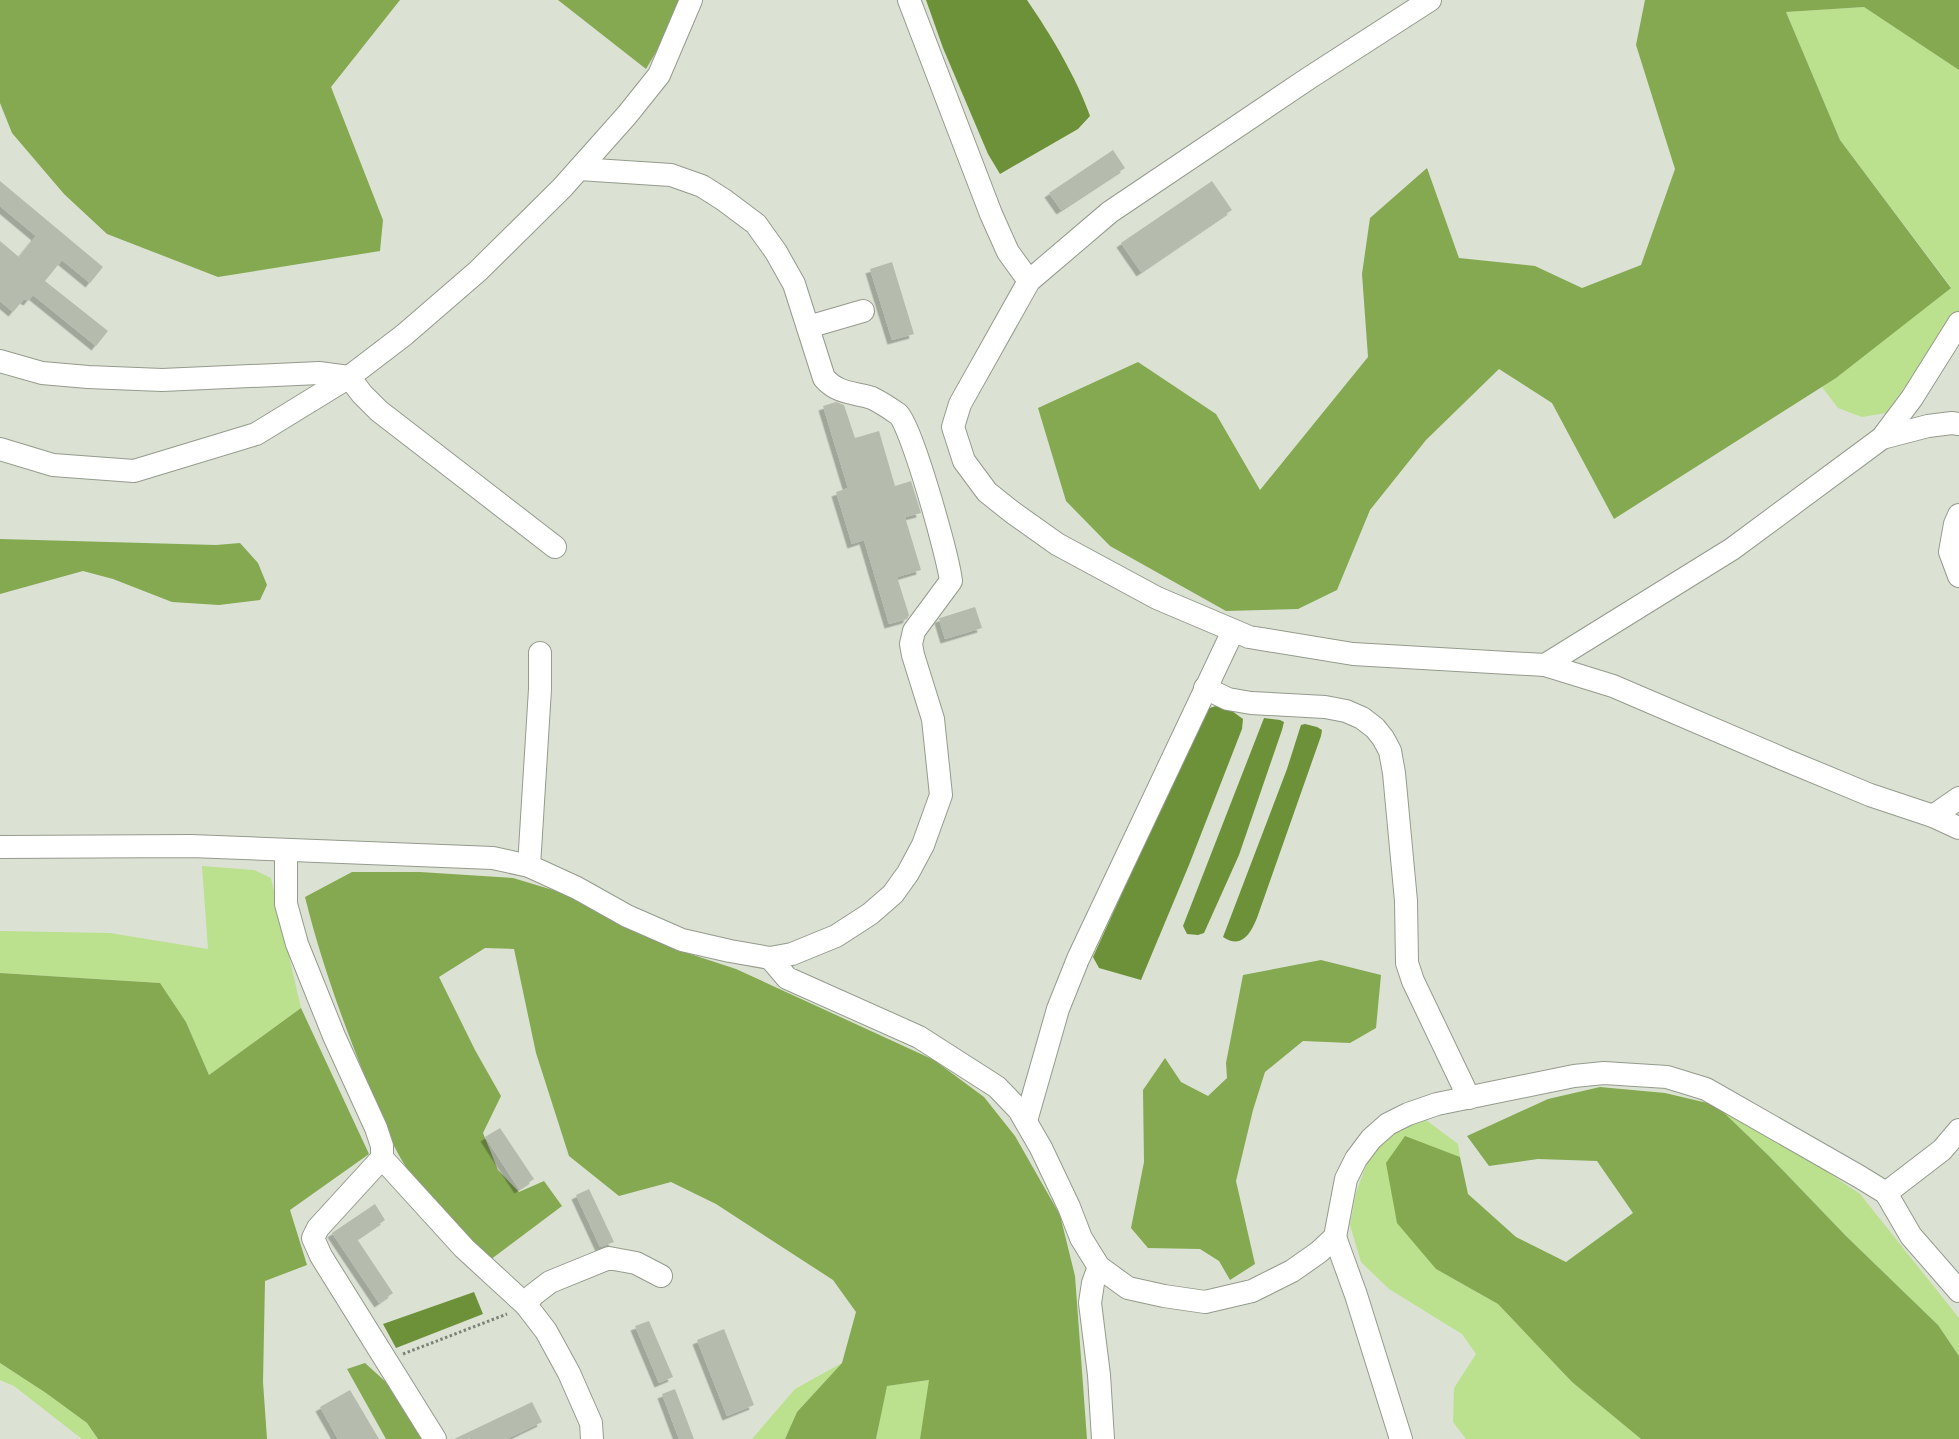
<svg xmlns="http://www.w3.org/2000/svg" width="1959" height="1439" viewBox="0 0 1959 1439" font-family="'DM Sans',sans-serif">
	<style>
		.green { fill: #bbe08e }
		.forest { fill: #84a951 }
		.water { fill: #6d9138 }
		.building { fill: #b5bcae; filter: url(#shadow) }
		.lines { fill: none; stroke-linecap: round; stroke-linejoin: round }
		.minor-casing { stroke: #949b8d; stroke-width: 24 }
		.path { stroke: #7d8277; stroke-width: 3; stroke-dasharray: 2.5 2.5; stroke-linecap: butt }
		.minor { stroke: #fff; stroke-width: 22 }
	</style>
	<defs>
		<filter id="shadow"><feDropShadow dx="-4.5" dy="4.5" stdDeviation="0" flood-color="#0004"/></filter>
	</defs>
	<rect width="100%" height="100%" fill="#dbe2d3"/>
	<g class="green">
		<path d="M 1864,7 L 1959,70 L 1959,311 L 1886,413 L 1862,417 L 1838,408 L 1822,387 L 1836,378 L 1951,287 L 1840,140 L 1786,12 Z"/>
		<path d="M 202,866 L 254,870 L 271,878 L 301,1008 L 209,1075 L 186,1022 L 160,983 L 0,973 L 0,931 L 110,933 L 208,949 Z"/>
		<path d="M 1716,1105 L 1795,1150 L 1860,1194 L 1959,1318 L 1959,1356 L 1938,1325 L 1846,1236 L 1769,1156 Z"/>
		<path d="M 1426,1120 L 1458,1144 L 1460,1157 L 1405,1137 L 1436,1269 L 1498,1304 L 1572,1382 L 1641,1439 L 1466,1439 L 1453,1422 L 1454,1388 L 1476,1354 L 1462,1334 L 1389,1289 L 1361,1262 L 1350,1225 L 1356,1193 L 1370,1154 L 1390,1132 Z"/>
		<path d="M 0,1363 L 46,1393 L 87,1423 L 98,1439 L 82,1439 L 14,1386 L 0,1380 Z"/>
		<path d="M 842,1363 L 797,1412 L 785,1439 L 752,1439 L 795,1389 Z"/>
		<path d="M 930,1380 L 920,1439 L 876,1439 L 886,1386 Z"/>
	</g>
	<g class="forest">
		<path d="M 0,0 L 400,0 L 331,87 L 383,220 L 380,251 L 218,277 L 107,234 L 64,194 L 12,133 L 0,103 Z"/>
		<path d="M 558,0 L 680,0 L 668,32 L 646,69 Z"/>
		<path d="M 1645,0 L 1959,0 L 1959,70 L 1864,7 L 1786,12 L 1840,140 L 1951,288 L 1836,378 L 1614,519 L 1552,403 L 1499,369 L 1426,440 L 1370,510 L 1337,590 L 1298,609 L 1226,611 L 1110,546 L 1066,501 L 1038,408 L 1138,362 L 1216,414 L 1260,490 L 1368,357 L 1362,274 L 1370,218 L 1427,168 L 1459,258 L 1535,266 L 1582,288 L 1641,265 L 1675,169 L 1636,45 Z"/>
		<path d="M 0,539 L 216,545 L 240,543 L 258,563 L 267,585 L 260,600 L 219,605 L 172,602 L 113,579 L 83,571 L 0,594 Z"/>
		<path d="M 352,872 L 420,872 L 513,878 L 573,896 L 675,949 L 736,969 L 934,1060 L 984,1097 L 1015,1136 L 1060,1215 L 1075,1276 L 1087,1439 L 920,1439 L 929,1380 L 887,1386 L 876,1439 L 785,1439 L 797,1412 L 842,1363 L 856,1312 L 833,1280 L 716,1204 L 671,1182 L 619,1196 L 569,1156 L 536,1053 L 514,949 L 485,948 L 439,977 L 475,1050 L 501,1096 L 483,1133 L 498,1170 L 519,1192 L 544,1181 L 562,1206 L 490,1260 C 461,1230 429,1201 406,1167 C 389,1141 380,1112 368,1084 C 343,1022 321,962 305,897 Z"/>
		<path d="M 1321,960 L 1381,975 L 1376,1028 L 1350,1043 L 1303,1041 L 1265,1072 L 1253,1110 L 1236,1181 L 1255,1264 L 1230,1280 L 1219,1261 L 1200,1249 L 1148,1248 L 1131,1228 L 1144,1162 L 1143,1090 L 1165,1058 L 1181,1082 L 1208,1096 L 1227,1078 L 1226,1063 L 1243,975 Z"/>
		<path d="M 0,973 L 160,983 L 186,1022 L 209,1075 L 301,1008 L 369,1154 L 290,1210 L 307,1265 L 265,1281 L 263,1382 L 267,1439 L 98,1439 L 87,1423 L 46,1393 L 0,1363 Z"/>
		<path d="M 1600,1087 L 1665,1093 L 1716,1105 L 1769,1156 L 1846,1236 L 1938,1325 L 1959,1356 L 1959,1439 L 1641,1439 L 1572,1382 L 1498,1304 L 1436,1269 L 1397,1223 L 1386,1163 L 1405,1136 L 1460,1157 L 1468,1194 L 1516,1237 L 1566,1262 L 1633,1213 L 1597,1161 L 1538,1159 L 1489,1166 L 1467,1136 L 1548,1099 Z"/>
		<path d="M 365,1363 L 398,1393 L 427,1439 L 386,1439 L 347,1369 Z"/>
	</g>
	<g class="water">
		<path d="M 926,0 L 1027,0 C 1051,35 1076,77 1090,116 L 1078,129 L 1000,174 L 988,154 L 943,48 Z"/>
		<path d="M 1216,706 L 1232,711 L 1243,719 L 1242,729 L 1189,865 L 1141,980 L 1099,968 L 1093,957 L 1206,709 Z"/>
		<path d="M 1264,718 L 1280,720 L 1284,722 L 1282,730 L 1239,855 L 1204,933 L 1198,935 L 1187,934 L 1183,926 Z"/>
		<path d="M 1305,724 L 1317,727 L 1322,730 L 1321,736 L 1257,918 C 1250,935 1241,949 1223,937 L 1287,769 L 1300,728 L 1301,725 Z"/>
		<path d="M 474,1292 L 483,1314 L 396,1348 L 383,1324 Z"/>
	</g>
	<g class="building">
		<path d="M 1113,150 L 1125,168 L 1061,210 L 1049,193 Z"/>
		<path d="M 0,181 L 103,267 L 90,283 L 62,260 L 45,281 L 108,331 L 96,346 L 33,295 L 28,301 L 24,299 L 13,312 L 0,301 L 0,241 L 19,257 L 36,236 L 0,206 Z"/>
		<path d="M 1212,181 L 1232,210 L 1141,272 L 1121,243 Z"/>
		<path d="M 892,262 L 914,334 L 892,340 L 870,269 Z"/>
		<path d="M 836,402 L 844,405 L 855,438 L 879,431 L 895,486 L 911,481 L 921,513 L 905,517 L 921,570 L 897,577 L 909,615 L 907,619 L 889,624 L 864,540 L 852,544 L 836,492 L 848,488 L 823,406 Z"/>
		<path d="M 975,607 L 982,628 L 945,639 L 939,619 L 940,618 Z"/>
		<path d="M 500,1128 L 534,1179 L 519,1189 L 485,1137 Z"/>
		<path d="M 589,1189 L 614,1242 L 600,1247 L 576,1195 Z"/>
		<path d="M 375,1204 L 385,1220 L 357,1239 L 393,1293 L 379,1303 L 332,1233 Z"/>
		<path d="M 649,1321 L 673,1377 L 659,1383 L 635,1326 Z"/>
		<path d="M 724,1329 L 754,1405 L 727,1416 L 697,1340 Z"/>
		<path d="M 675,1389 L 694,1439 L 679,1439 L 662,1394 Z"/>
		<path d="M 350,1390 L 379,1439 L 338,1439 L 320,1407 Z"/>
		<path d="M 532,1402 L 542,1422 L 507,1439 L 454,1439 Z"/>
	</g>
	<g class="lines">
		<g class="minor-casing">
			<g id="minor">
				<path d="M 909,0 L 991,214 L 1008,252 L 1029,281"/>
				<path d="M 1430,0 L 1309,78 L 1110,212 L 1029,281 L 960,404 L 953,427 L 964,461 L 987,492 L 1012,512 L 1057,544 L 1157,598 L 1249,637 L 1353,654 L 1545,665 L 1613,686 L 1788,761 L 1870,795 L 1933,816 L 1959,828"/>
				<path d="M 808,327 L 863,311"/>
				<path d="M 0,361 L 42,373 L 88,377 L 162,380 L 319,373 L 349,377"/>
				<path d="M 1882,438 L 1912,398 L 1959,323"/>
				<path d="M 0,449 L 53,465 L 134,471 L 256,434 L 349,377"/>
				<path d="M 1959,515 L 1955,524 L 1950,552 L 1959,576"/>
				<path d="M 555,547 L 379,411 L 362,394 L 349,377 L 404,335 L 478,271 L 562,188 L 627,115 L 659,75 L 691,0"/>
				<path d="M 1545,665 L 1732,549 L 1882,438 L 1928,426 L 1952,423 L 1959,424"/>
				<path d="M 1205,688 L 1228,699 L 1251,703 L 1325,707 L 1346,711 L 1362,718 L 1375,728 L 1383,738 L 1390,751 L 1394,773 L 1406,901 L 1407,963 L 1413,981 L 1469,1098"/>
				<path d="M 1933,816 L 1959,798"/>
				<path d="M 0,847 L 191,846 L 493,858 L 529,866 L 577,888 L 627,916 L 682,940 L 730,951 L 770,958 L 792,954 L 836,936 L 870,914 L 893,894 L 908,873 L 923,845 L 941,795 L 933,719 L 913,655 L 911,644 L 914,631 L 951,581 C 948,557 912,426 898,414 C 891,409 880,402 872,398 C 853,392 838,394 824,378 L 794,284 L 776,252 L 756,224 L 724,200 L 702,186 L 671,175 L 579,169"/>
				<path d="M 286,850 L 286,904 L 297,944 L 334,1036 L 376,1128 L 382,1146 L 382,1158 L 318,1228 L 313,1238 L 321,1256 L 435,1439"/>
				<path d="M 529,866 L 540,689 L 540,653"/>
				<path d="M 770,958 L 787,978 L 919,1037 L 997,1087 L 1019,1110 L 1041,1148 L 1069,1207 L 1081,1238 L 1099,1267 L 1128,1288 L 1164,1296 L 1205,1302 L 1252,1291 L 1292,1271 L 1319,1252 L 1335,1237 L 1346,1179 L 1356,1159 L 1371,1139 L 1388,1124 L 1408,1114 L 1437,1104 L 1574,1076 L 1604,1073 L 1667,1077 L 1706,1089 L 1860,1177 L 1886,1193 L 1911,1236 L 1959,1291"/>
				<path d="M 1026,1121 L 1058,1009 L 1078,959 L 1233,631"/>
				<path d="M 382,1158 L 464,1248 L 526,1305"/>
				<path d="M 1886,1193 L 1942,1150 L 1959,1130"/>
				<path d="M 1335,1237 L 1356,1295 L 1401,1439"/>
				<path d="M 1099,1267 L 1093,1283 L 1090,1303 L 1099,1375 L 1103,1439"/>
				<path d="M 592,1439 L 591,1423 L 569,1373 L 546,1331 L 526,1305 L 533,1295 L 550,1282 L 609,1258 L 636,1263 L 661,1276"/>
			</g>
		</g>
		<path class="path" d="M 403,1354 L 507,1314"/>
		<use href="#minor" class="minor"/>
	</g>
</svg>
